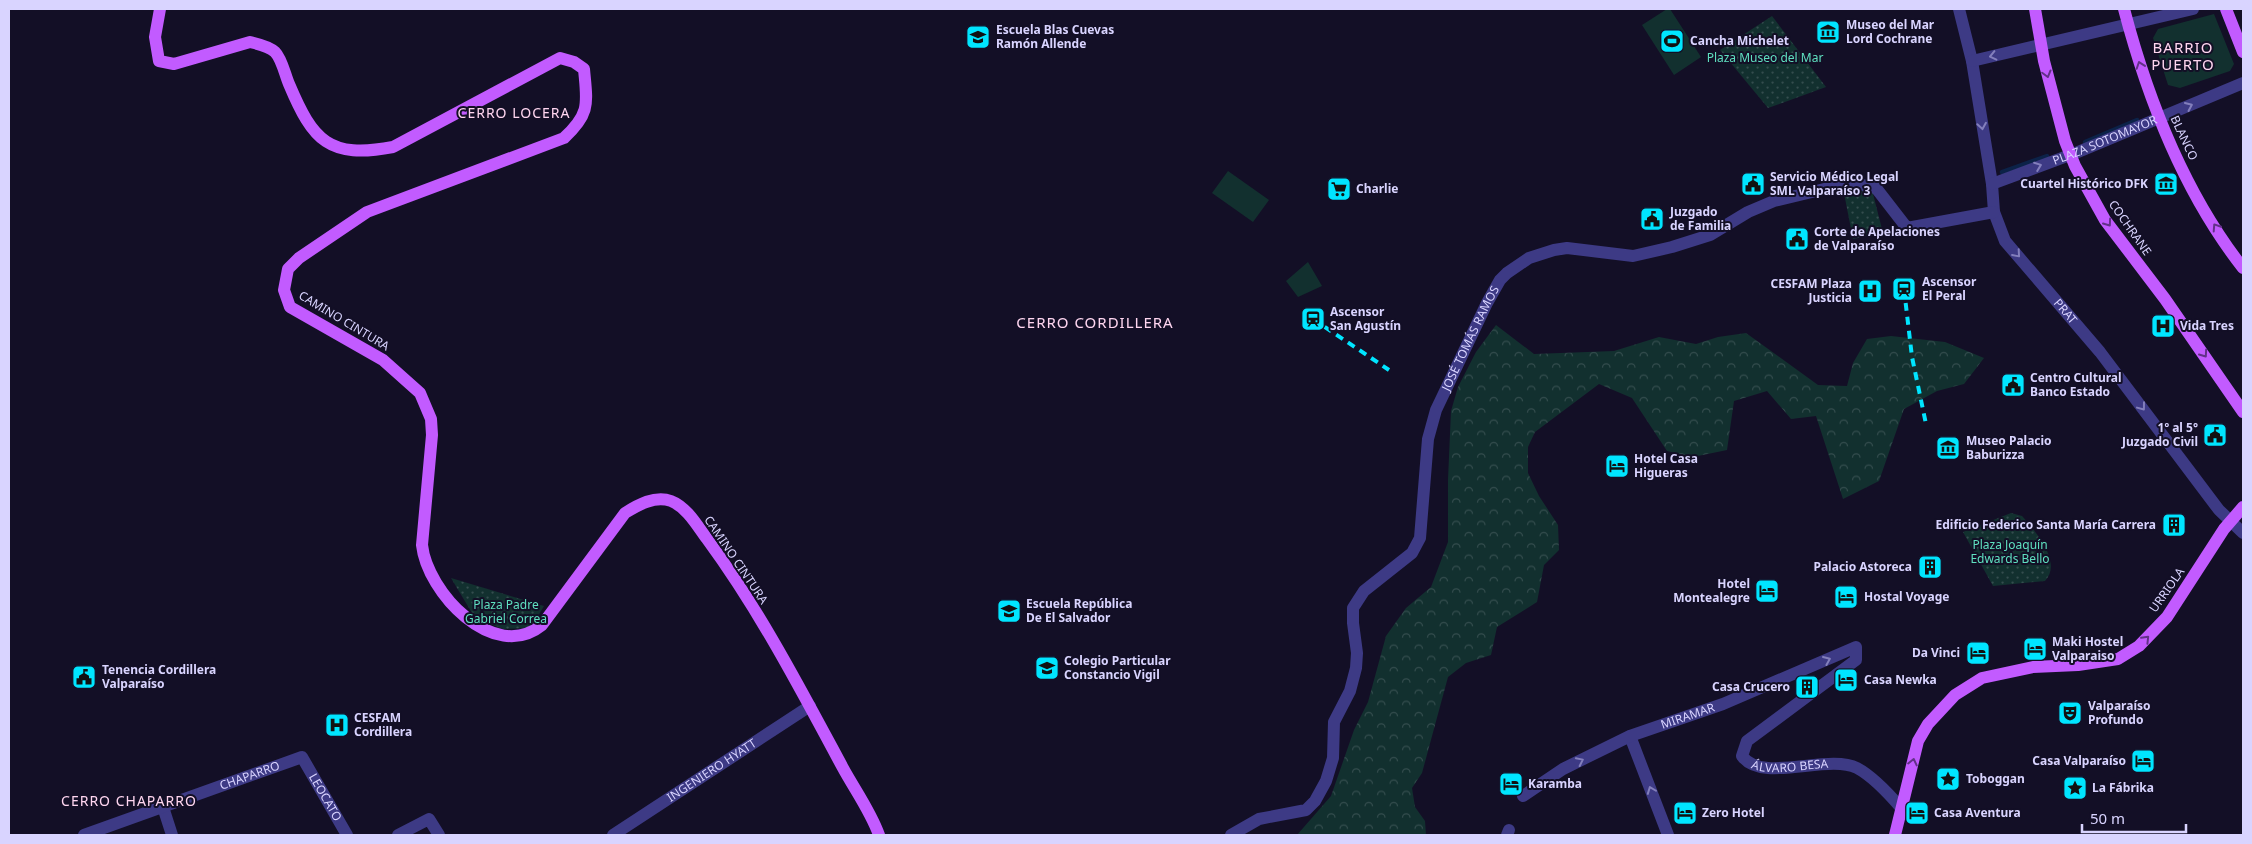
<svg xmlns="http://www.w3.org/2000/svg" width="2252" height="844" viewBox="0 0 2252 844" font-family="'Noto Sans',sans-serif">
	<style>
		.green { fill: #12302f }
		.forest { fill: url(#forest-crowns) }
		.park { fill: url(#park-dots) }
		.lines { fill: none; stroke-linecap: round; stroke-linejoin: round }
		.stream { stroke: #0c2248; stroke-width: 4.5 }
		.minor { stroke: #3d3a85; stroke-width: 12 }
		.major { stroke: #c25bff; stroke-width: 12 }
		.rail { stroke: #00e5ff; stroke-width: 4; stroke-dasharray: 8 6; stroke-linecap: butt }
		.oneway { stroke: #837fbc }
		.oneway2 { stroke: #623188 }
		.labels { text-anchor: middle; stroke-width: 4; stroke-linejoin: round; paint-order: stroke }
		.poi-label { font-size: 12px; font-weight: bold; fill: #d9d4ff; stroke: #130f26; text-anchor: start }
		.park-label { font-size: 12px; fill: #5fe0c0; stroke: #130f26 }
		.street-label { font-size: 12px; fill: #d9d4ff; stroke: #130f26 }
		.neighbourhood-label { font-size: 14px; letter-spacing: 1px; fill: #ffd6f0; stroke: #130f26 }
		.quarter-label { font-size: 15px; letter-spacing: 1px; fill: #ffd6f0; stroke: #130f26 }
	</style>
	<defs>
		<pattern id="forest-crowns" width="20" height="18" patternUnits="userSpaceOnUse" patternTransform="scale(1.25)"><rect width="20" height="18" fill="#12302f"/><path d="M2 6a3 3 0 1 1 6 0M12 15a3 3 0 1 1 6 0" fill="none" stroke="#344d4e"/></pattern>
		<pattern id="park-dots" width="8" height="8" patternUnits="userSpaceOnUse" patternTransform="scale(1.25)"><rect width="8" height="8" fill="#12302f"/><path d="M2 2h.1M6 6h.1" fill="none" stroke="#344d4e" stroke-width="1.8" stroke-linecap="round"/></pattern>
	</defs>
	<rect width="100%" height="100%" fill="#130f26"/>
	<g class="green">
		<path d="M 1667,9 L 1670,9 L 1701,57 L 1674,75 L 1642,25 Z"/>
		<path d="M 2214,14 L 2234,64 L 2230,71 L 2180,88 L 2168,85 L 2153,38 L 2158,29 Z"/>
		<path d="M 1228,171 L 1269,200 L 1253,222 L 1212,193 Z"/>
		<path d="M 1308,262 L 1322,286 L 1298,297 L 1286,281 Z"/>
	</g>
	<path class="forest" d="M 1496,325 L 1534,354 L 1614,351 L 1659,337 L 1696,344 L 1718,337 L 1746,333 L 1818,385 L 1847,386 L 1853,363 L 1867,339 L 1891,336 L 1945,342 L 1984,358 L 1964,384 L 1937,391 L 1904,409 L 1879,481 L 1843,499 L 1816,416 L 1791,419 L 1767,391 L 1734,401 L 1727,450 L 1693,457 L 1667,451 L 1632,398 L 1599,384 L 1535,432 L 1528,447 L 1528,473 L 1539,496 L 1558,525 L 1559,550 L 1544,565 L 1537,602 L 1497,627 L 1491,655 L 1466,663 L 1448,677 L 1422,773 L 1412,788 L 1415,807 L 1425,821 L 1426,835 L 1297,835 L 1331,796 L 1354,730 L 1368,702 L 1386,636 L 1406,608 L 1431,587 L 1448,542 L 1448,480 L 1451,411 L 1458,387 L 1476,352 Z"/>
	<g class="park">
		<path d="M 1772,16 L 1826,87 L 1768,108 L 1720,50 Z"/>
		<path d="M 1843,188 L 1872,190 L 1883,233 L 1853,239 Z"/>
		<path d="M 2011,513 L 2022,516 C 2035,531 2063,562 2045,581 L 1993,586 L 1963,532 Z"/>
		<path d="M 451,578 L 544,606 L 531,628 L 503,629 L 475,618 Z"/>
	</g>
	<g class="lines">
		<g class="stream">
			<path d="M 2085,142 L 2137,120"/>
			<path d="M 2002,172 L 2047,156"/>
		</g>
		<g class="minor">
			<path id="s1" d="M 1959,9 L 1972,61 L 1992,184 L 1994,212 L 2005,241 L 2100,352 L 2219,510 L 2243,533"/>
			<path d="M 1972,61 L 2193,9"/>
			<path id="s2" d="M 1992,184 L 2078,152 L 2243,83"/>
			<path d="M 1630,736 L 1668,835"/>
			<path id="s3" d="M 1523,796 L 1563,769 L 1630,736 L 1723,704 L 1856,647 L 1856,660 L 1747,741 L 1742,756 C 1762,784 1828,753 1857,768 C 1874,777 1890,795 1902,809"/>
			<path d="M 163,807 L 172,835"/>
			<path id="s4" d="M 84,835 L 302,757 L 347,835"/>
			<path d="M 398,835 L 429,819 L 439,835"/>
			<path id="s5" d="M 613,835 L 810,706"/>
			<path id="s6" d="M 1231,835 L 1259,819 L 1306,810 L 1315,801 L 1326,781 L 1333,758 L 1334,722 L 1350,691 L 1356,668 L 1357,653 L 1353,623 L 1353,608 L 1364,591 L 1412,553 L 1420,538 L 1428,439 L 1436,410 L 1487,303 L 1500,280 L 1507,273 L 1529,258 L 1554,250 L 1567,248 L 1633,256 L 1672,247 L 1710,235 L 1748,212 L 1774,201 L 1841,185 L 1859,184 L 1876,188 L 1907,228 L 1994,212"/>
			<path d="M 1507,835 L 1509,830"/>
		</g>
		<g class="major">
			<path d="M 160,9 L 155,37 L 159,61 L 174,64 L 250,42 C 258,44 269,46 275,52 C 282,59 285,75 289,84 C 313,141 329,159 393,147 L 560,58 L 574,62 L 584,69 C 587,103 591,113 564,138 L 367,212 L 299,258 L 288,269 L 284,290 L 290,307 L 383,360 L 420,393 L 431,419 L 432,435 L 422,545 C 427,592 494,664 542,625 L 625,513 C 638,505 655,495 671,501 C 687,507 698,527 707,539 C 760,611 801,690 843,768 C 855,790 871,812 879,835"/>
			<path d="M 2035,9 L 2044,61 L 2065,141 L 2075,166 L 2105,220 L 2165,299 L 2243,412"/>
			<path d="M 2124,9 C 2148,100 2184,193 2243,268"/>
			<path d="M 2226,9 L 2243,52"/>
			<path d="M 1895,835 L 1918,741 L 1928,724 L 1955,695 L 1982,678 L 2033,667 L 2078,665 L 2118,659 L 2139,646 L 2167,617 L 2224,529 L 2243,507"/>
		</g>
		<g class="rail">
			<path d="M 1904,289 L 1912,357 L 1926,424"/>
			<path d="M 1313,319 L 1389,370"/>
		</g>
	</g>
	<defs><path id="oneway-chevron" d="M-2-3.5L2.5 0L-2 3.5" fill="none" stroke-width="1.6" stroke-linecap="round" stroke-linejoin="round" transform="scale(1.25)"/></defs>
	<g class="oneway">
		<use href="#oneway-chevron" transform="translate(1993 56) rotate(167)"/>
		<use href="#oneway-chevron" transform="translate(2189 106) rotate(-24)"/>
		<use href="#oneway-chevron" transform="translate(1982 126) rotate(81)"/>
		<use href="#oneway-chevron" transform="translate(2038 166) rotate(-21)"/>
		<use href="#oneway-chevron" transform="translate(2017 254) rotate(49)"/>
		<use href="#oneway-chevron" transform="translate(2142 407) rotate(53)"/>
		<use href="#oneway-chevron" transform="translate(1827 660) rotate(-23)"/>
		<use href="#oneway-chevron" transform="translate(1580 761) rotate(-26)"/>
		<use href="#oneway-chevron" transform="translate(1651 790) rotate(-111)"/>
	</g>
	<g class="oneway2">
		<use href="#oneway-chevron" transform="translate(2140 65) rotate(-109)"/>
		<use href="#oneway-chevron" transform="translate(2047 74) rotate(75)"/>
		<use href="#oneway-chevron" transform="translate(2108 223) rotate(55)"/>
		<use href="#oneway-chevron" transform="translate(2216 227) rotate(-123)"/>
		<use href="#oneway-chevron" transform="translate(2204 354) rotate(55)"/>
		<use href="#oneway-chevron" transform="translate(2146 639) rotate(-46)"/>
		<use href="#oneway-chevron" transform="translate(1913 762) rotate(-77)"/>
	</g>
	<defs>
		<g id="museum-square" transform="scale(1.25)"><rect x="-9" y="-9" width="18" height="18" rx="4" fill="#00e5ff" stroke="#130f26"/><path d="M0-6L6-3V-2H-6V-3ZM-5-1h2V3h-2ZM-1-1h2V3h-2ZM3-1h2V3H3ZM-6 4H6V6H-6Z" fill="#111"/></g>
		<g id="school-square" transform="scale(1.25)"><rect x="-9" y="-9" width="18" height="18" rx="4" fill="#00e5ff" stroke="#130f26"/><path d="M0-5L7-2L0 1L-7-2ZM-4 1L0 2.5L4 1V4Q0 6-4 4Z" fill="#111"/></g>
		<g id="stadium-square" transform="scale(1.25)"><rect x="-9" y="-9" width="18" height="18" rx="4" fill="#00e5ff" stroke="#130f26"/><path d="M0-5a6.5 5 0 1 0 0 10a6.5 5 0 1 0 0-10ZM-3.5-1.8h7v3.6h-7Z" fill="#111"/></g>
		<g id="civic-square" transform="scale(1.25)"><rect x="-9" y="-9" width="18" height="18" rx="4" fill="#00e5ff" stroke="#130f26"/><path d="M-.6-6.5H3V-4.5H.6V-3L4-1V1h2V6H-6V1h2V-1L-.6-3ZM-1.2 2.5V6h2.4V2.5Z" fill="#111"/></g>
		<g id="supermarket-square" transform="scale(1.25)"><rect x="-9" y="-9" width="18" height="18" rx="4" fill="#00e5ff" stroke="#130f26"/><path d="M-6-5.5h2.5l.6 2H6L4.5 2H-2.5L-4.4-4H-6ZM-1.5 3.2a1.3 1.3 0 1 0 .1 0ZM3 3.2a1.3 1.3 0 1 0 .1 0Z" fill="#111"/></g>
		<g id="station-square" transform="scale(1.25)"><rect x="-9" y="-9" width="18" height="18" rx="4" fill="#00e5ff" stroke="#130f26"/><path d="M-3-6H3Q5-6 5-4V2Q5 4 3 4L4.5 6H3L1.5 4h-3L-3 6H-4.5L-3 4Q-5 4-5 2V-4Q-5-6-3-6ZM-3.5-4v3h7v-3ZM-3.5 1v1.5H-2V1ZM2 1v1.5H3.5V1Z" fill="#111"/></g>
		<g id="hospital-square" transform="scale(1.25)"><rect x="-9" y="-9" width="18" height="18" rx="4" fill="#00e5ff" stroke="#130f26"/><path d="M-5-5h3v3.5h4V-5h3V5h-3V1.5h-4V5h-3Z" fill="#111"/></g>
		<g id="hotel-square" transform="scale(1.25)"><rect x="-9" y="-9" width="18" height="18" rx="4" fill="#00e5ff" stroke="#130f26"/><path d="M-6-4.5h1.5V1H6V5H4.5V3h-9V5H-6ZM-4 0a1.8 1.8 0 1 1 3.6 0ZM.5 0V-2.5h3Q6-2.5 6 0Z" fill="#111"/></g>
		<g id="building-square" transform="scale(1.25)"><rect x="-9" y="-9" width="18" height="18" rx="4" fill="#00e5ff" stroke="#130f26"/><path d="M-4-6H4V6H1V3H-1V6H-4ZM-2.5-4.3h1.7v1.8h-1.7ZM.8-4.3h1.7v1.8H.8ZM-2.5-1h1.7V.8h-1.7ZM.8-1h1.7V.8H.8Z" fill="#111"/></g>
		<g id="theatre-square" transform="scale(1.25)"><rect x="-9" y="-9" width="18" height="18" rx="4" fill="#00e5ff" stroke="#130f26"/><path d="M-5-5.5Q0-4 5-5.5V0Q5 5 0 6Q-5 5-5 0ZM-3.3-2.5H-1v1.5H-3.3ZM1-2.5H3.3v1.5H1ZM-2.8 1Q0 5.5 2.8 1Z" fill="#111"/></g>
		<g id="sight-square" transform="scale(1.25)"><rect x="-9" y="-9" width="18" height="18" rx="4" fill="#00e5ff" stroke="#130f26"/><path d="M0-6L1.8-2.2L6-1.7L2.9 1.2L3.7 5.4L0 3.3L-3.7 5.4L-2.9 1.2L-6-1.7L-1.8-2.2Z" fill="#111"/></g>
	</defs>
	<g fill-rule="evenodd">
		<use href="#museum-square" x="1828" y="32"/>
		<use href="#school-square" x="978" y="37"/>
		<use href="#stadium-square" x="1672" y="41"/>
		<use href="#civic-square" x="1753" y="184"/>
		<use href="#museum-square" x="2166" y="184"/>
		<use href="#supermarket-square" x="1339" y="189"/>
		<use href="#civic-square" x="1652" y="219"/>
		<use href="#civic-square" x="1797" y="239"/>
		<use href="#station-square" x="1904" y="289"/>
		<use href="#hospital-square" x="1870" y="291"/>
		<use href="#station-square" x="1313" y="319"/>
		<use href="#hospital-square" x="2163" y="326"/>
		<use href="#civic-square" x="2013" y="385"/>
		<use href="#civic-square" x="2215" y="435"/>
		<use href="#museum-square" x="1948" y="448"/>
		<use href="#hotel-square" x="1617" y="466"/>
		<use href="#building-square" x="2174" y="525"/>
		<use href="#building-square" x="1930" y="567"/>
		<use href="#hotel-square" x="1767" y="591"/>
		<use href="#hotel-square" x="1846" y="597"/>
		<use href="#school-square" x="1009" y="611"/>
		<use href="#hotel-square" x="2035" y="649"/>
		<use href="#hotel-square" x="1978" y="653"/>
		<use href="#school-square" x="1047" y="668"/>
		<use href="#civic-square" x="84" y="677"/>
		<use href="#hotel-square" x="1846" y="680"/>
		<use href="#building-square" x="1807" y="687"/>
		<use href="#theatre-square" x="2070" y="713"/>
		<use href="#hospital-square" x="337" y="725"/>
		<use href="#hotel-square" x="2143" y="761"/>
		<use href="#sight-square" x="1948" y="779"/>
		<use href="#hotel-square" x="1511" y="784"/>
		<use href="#sight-square" x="2075" y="788"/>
		<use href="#hotel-square" x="1685" y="813"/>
		<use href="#hotel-square" x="1917" y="813"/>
	</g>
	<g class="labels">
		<g class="poi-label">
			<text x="1846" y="29">Museo del Mar<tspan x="1846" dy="14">Lord Cochrane</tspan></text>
			<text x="996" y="34">Escuela Blas Cuevas<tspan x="996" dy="14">Ramón Allende</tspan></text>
			<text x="1690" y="45">Cancha Michelet</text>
			<text x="1770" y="181">Servicio Médico Legal<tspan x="1770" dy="14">SML Valparaíso 3</tspan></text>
			<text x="2148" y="188" text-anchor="end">Cuartel Histórico DFK</text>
			<text x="1356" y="193">Charlie</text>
			<text x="1670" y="216">Juzgado<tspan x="1670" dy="14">de Familia</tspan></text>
			<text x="1814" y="236">Corte de Apelaciones<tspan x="1814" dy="14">de Valparaíso</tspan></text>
			<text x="1922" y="286">Ascensor<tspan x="1922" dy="14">El Peral</tspan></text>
			<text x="1852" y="288" text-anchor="end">CESFAM Plaza<tspan x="1852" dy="14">Justicia</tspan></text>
			<text x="1330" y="316">Ascensor<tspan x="1330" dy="14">San Agustín</tspan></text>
			<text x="2180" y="330">Vida Tres</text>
			<text x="2030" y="382">Centro Cultural<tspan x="2030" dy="14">Banco Estado</tspan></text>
			<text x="2198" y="432" text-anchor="end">1º al 5°<tspan x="2198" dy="14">Juzgado Civil</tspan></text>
			<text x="1966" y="445">Museo Palacio<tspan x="1966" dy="14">Baburizza</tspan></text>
			<text x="1634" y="463">Hotel Casa<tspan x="1634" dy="14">Higueras</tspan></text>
			<text x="2156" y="529" text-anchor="end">Edificio Federico Santa María Carrera</text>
			<text x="1912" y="571" text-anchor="end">Palacio Astoreca</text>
			<text x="1750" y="588" text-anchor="end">Hotel<tspan x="1750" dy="14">Montealegre</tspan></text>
			<text x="1864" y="601">Hostal Voyage</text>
			<text x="1026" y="608">Escuela República<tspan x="1026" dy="14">De El Salvador</tspan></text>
			<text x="2052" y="646">Maki Hostel<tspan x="2052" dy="14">Valparaiso</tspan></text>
			<text x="1960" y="657" text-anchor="end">Da Vinci</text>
			<text x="1064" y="665">Colegio Particular<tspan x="1064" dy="14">Constancio Vigil</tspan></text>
			<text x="102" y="674">Tenencia Cordillera<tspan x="102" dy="14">Valparaíso</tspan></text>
			<text x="1864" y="684">Casa Newka</text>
			<text x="1790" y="691" text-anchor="end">Casa Crucero</text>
			<text x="2088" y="710">Valparaíso<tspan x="2088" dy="14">Profundo</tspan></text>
			<text x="354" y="722">CESFAM<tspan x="354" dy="14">Cordillera</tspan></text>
			<text x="2126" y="765" text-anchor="end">Casa Valparaíso</text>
			<text x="1966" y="783">Toboggan</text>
			<text x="1528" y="788">Karamba</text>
			<text x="2092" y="792">La Fábrika</text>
			<text x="1702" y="817">Zero Hotel</text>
			<text x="1934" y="817">Casa Aventura</text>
		</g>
		<g class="park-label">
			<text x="1765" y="62">Plaza Museo del Mar</text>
			<text x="2010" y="549">Plaza Joaquín<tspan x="2010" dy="14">Edwards Bello</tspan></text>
			<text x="506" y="609">Plaza Padre<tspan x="506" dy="14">Gabriel Correa</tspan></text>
		</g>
		<g class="street-label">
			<text transform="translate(2184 138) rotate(65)" y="4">BLANCO</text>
			<text dy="4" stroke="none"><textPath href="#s2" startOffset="121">PLAZA SOTOMAYOR</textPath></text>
			<text transform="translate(2130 228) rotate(55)" y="4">COCHRANE</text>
			<text dy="4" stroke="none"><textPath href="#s1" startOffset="330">PRAT</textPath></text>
			<text transform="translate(344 321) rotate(31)" y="4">CAMINO CINTURA</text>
			<text dy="4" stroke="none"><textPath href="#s6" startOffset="602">JOSÉ TOMÁS RAMOS</textPath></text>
			<text transform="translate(736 560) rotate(56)" y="4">CAMINO CINTURA</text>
			<text transform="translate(2167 590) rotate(-55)" y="4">URRIOLA</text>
			<text dy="4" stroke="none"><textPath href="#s3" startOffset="184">MIRAMAR</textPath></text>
			<text dy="4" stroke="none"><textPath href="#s3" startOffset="582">ÁLVARO BESA</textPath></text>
			<text dy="4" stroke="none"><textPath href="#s5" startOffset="118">INGENIERO HYATT</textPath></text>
			<text dy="4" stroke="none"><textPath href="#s4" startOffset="176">CHAPARRO</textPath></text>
			<text dy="4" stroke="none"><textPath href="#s4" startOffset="278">LEOCATO</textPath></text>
		</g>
		<g class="neighbourhood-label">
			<text x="514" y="118">CERRO LOCERA</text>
			<text x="129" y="806">CERRO CHAPARRO</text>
		</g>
		<g class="quarter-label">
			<text x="2183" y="53">BARRIO<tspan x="2183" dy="17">PUERTO</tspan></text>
			<text x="1095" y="328">CERRO CORDILLERA</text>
		</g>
	</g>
	<rect width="2252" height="844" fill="none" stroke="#d9d4ff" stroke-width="20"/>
	<path d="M2082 824v8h104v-8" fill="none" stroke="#d9d4ff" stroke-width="2.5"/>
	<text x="2090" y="824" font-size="15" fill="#d9d4ff" stroke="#130f26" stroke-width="4" paint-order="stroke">50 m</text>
</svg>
